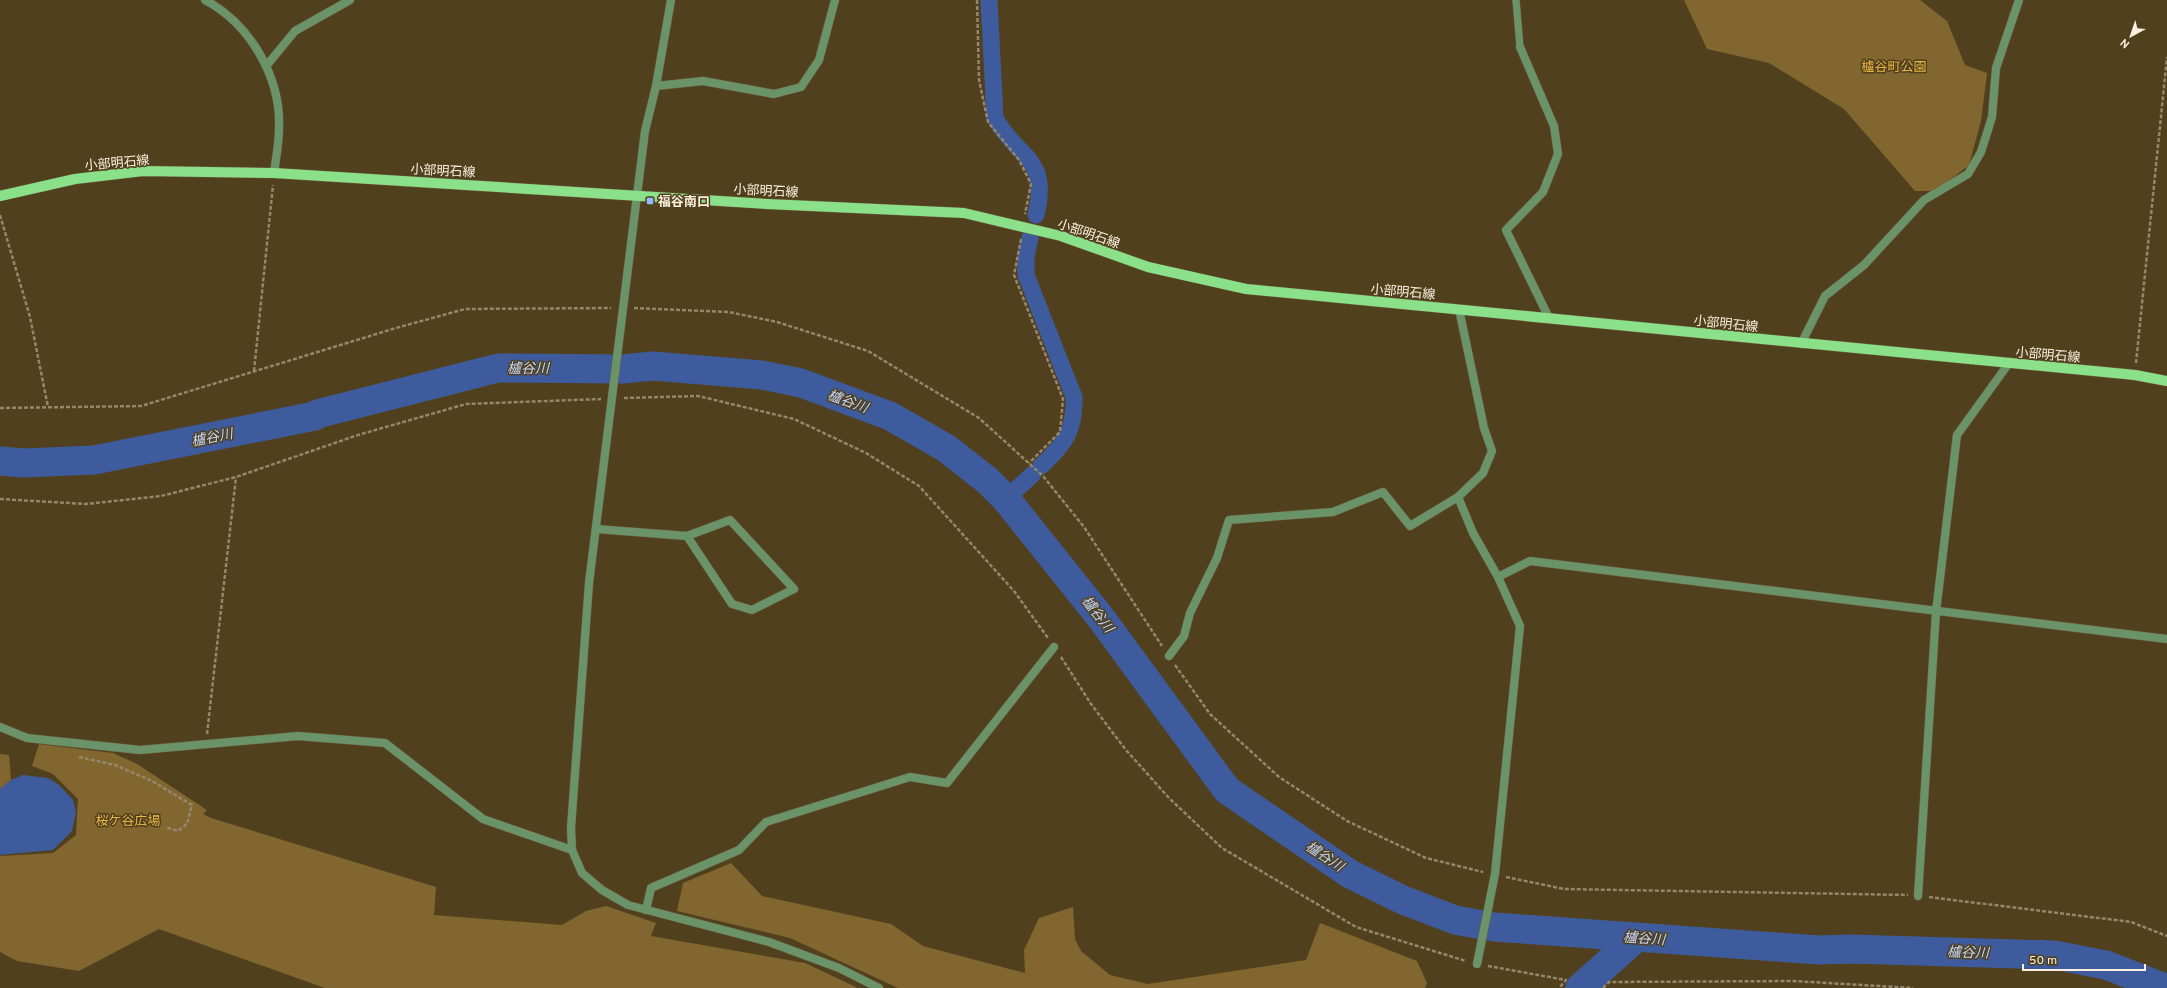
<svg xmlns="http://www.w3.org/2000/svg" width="2167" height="988" viewBox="0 0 2167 988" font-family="Overpass,'Noto Sans JP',sans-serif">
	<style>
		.green { fill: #81672f }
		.water { fill: #3e5c9d }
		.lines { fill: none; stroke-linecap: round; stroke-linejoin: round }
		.canal { stroke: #3e5c9d; stroke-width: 17 }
		.river { stroke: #3e5c9d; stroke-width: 29 }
		.service-casing { stroke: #6c5c3d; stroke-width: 8 }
		.minor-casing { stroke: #6c5c3d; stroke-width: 9 }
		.primary-casing { stroke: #6c5c3d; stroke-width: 11 }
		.path { stroke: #95876b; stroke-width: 2.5; stroke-dasharray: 4 2; stroke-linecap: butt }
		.service { stroke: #6a9369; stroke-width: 7 }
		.minor { stroke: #6a9369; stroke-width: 8 }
		.primary { stroke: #8be18a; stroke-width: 10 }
		.poi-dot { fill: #94b7fd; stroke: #51401e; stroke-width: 1.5 }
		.labels { text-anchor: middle; stroke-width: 3; stroke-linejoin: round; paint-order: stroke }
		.park-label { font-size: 13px; fill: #e9b643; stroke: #51401e }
		.street-label { font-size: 13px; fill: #faf0dd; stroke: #51401e }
		.poi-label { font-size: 13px; font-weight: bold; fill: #faf0dd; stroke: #51401e; text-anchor: start }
		.water-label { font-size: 14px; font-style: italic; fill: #c2d5fb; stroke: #51401e }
	</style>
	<rect width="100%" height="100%" fill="#51401e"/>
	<g class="green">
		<path d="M 1684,0 L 1920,0 L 1947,21 L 1965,65 L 1987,73 L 1981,121 L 1969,165 L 1936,191 L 1915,191 L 1844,109 L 1769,63 L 1707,49 Z"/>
		<path d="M 39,744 L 113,753 L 137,764 L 207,810 L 203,814 L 211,818 L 436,887 L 434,915 L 562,925 L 586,911 L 606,906 L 656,923 L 651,936 L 805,963 L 858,988 L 325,988 L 159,929 L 79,971 L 17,961 L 0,952 L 0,856 L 53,853 L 76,835 L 78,799 L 53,774 L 32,766 Z"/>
		<path d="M 0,754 L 9,755 L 11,780 L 0,789 Z"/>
		<path d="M 731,863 L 762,896 L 891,924 L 923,946 L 1025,973 L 1024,950 L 1039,918 L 1073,907 L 1075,939 L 1081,951 L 1110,975 L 1148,984 L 1306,960 L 1320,923 L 1417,961 L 1427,983 L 1425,988 L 898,988 L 790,938 L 677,911 L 683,883 Z"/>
	</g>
	<path class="water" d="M 23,775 L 48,778 L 59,785 L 73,800 L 76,812 L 72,831 L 53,850 L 0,855 L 0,789 L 11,780 Z"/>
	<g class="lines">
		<g class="canal">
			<path d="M 989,0 L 995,118 C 1018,160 1050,156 1036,215"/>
			<path d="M 1030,238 L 1026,256 L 1026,275 L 1074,397 C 1075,430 1065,444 1041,466"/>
			<path d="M 1006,499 L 1033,474"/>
		</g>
		<g class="river">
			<path d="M 0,461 L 24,463 L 94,460 L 315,416 L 317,414 L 498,368 L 623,369 L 653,366 L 762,375 L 801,383 L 890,416 L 946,448 L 988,481 L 1006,499 L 1101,618 L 1227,790 L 1350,874 L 1403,900 L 1455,920 L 1494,927 L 1819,950 L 1851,949 L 2054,955 L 2106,965 L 2165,988"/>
			<path d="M 1580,988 L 1637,937"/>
		</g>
		<g class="service-casing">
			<path id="service" d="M 1516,0 L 1520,47"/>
		</g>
		<g class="minor-casing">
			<g id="minor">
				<path d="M 205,0 C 250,24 281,77 279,128 C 279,143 276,158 274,173"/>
				<path d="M 835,0 L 819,60 L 801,87 L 774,94 L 703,81 L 656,86 L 645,131 L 589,583 L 571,828 L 572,850 L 582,873 L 602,890 L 628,905 L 769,942 L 839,968 L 879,988"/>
				<path d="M 1520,47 L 1554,126 L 1558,154 L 1543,192 L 1506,230 L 1549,318"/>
				<path d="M 267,65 L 295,31 L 350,0"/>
				<path d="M 656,86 L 671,0"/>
				<path d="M 1459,309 L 1484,428 L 1492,451 L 1483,473 L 1458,497 L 1473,533 L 1498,577 L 1520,626 L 1495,874 L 1477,964"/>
				<path d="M 1801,344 L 1825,296 L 1864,265 L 1924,200 L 1968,174 L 1981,152 L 1992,117 L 1996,68 L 2019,0"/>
				<path d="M 596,529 L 687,536 L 730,520 L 794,589 L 752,610 L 732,604 L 687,536"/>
				<path d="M 1498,577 L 1530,561 L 2167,639"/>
				<path d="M 1169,656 L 1184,636 L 1190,613 L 1217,558 L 1229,520 L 1333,512 L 1383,492 L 1410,526 L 1458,497"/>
				<path d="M 0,727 L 27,738 L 140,750 L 298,736 L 385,743 L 483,819 L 572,850"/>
				<path d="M 1918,896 L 1936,612 L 1957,435 L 2009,363"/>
				<path d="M 646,910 L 651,888 L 739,850 L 766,822 L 910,777 L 947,783 L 1054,647"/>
			</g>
		</g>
		<g class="primary-casing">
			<path id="primary" d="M 0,196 L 75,179 L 143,171 L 274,173 L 767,204 L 964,213 L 1061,236 L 1148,267 L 1246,289 L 2135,375 L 2167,381"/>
		</g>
		<g class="path">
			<path d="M 977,0 L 979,80 L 988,122 L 1019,160 L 1031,184 L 1025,214"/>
			<path d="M 0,215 L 30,317 L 48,407"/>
			<path d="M 1021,239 L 1014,275 L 1063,399 L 1060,432 L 1029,463"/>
			<path d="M 634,308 L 729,312 L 777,322 L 868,351 L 979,418 L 1043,476 L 1084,527 L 1162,646"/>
			<path d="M 2136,363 L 2167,57"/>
			<path d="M 254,371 L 273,185"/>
			<path d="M 624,398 L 698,396 L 794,419 L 866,453 L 919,486 L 1014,591 L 1048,638"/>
			<path d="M 0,408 L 141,406 L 396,328 L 465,309 L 611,308"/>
			<path d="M 0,499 L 86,504 L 161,496 L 236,477 L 358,435 L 466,404 L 601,399"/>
			<path d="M 1061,657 L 1091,704 L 1126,750 L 1169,798 L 1222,848 L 1356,927 L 1466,961"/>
			<path d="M 1175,665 L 1210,714 L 1279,777 L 1347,821 L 1426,858 L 1483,872"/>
			<path d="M 207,734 L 236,477"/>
			<path d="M 79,757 L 115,765 L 152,781 L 192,805 L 187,824 L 178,831 L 165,827"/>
			<path d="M 1506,877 L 1564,889 L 1908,895"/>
			<path d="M 1929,897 L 2131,922 L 2167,936"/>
			<path d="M 1488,966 L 1566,980 L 1559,988"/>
			<path d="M 1603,988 L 1609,982 L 1793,981 L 1913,988"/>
		</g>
		<use href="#service" class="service"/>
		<use href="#minor" class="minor"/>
		<use href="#primary" class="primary"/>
	</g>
	<rect class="poi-dot" x="646" y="197" width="8" height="8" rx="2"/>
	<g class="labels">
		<g class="park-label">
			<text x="1894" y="71">櫨谷町公園</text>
			<text x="128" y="825">桜ケ谷広場</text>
		</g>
		<g class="street-label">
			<text transform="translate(117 162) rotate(-5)" y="5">小部明石線</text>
			<text transform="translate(443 170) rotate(3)" y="5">小部明石線</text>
			<text transform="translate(766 190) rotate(3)" y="5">小部明石線</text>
			<text transform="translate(1089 233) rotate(19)" y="5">小部明石線</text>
			<text transform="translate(1403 291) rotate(5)" y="5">小部明石線</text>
			<text transform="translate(1726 323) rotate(6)" y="5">小部明石線</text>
			<text transform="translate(2048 354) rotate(5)" y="5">小部明石線</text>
		</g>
		<g class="poi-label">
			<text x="658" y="206">福谷南口</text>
		</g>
		<g class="water-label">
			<text x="528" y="373">櫨谷川</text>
			<text transform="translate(848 401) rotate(20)" y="5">櫨谷川</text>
			<text transform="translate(212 437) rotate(-11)" y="5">櫨谷川</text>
			<text transform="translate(1098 614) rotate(52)" y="5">櫨谷川</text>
			<text transform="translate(1325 856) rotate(34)" y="5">櫨谷川</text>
			<text transform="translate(1644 938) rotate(4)" y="5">櫨谷川</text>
			<text transform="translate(1968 952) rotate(2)" y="5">櫨谷川</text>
		</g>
	</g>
	<g transform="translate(2131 36) rotate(220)" stroke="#51401e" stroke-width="3" paint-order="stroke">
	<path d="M0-3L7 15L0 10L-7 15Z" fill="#faf0dd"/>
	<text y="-6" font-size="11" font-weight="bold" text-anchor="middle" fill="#faf0dd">N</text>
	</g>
	<path d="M2023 964v6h122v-6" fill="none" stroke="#faf0dd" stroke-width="2"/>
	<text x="2029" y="964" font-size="12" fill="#faf0dd" stroke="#51401e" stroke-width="3" paint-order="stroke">50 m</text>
</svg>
